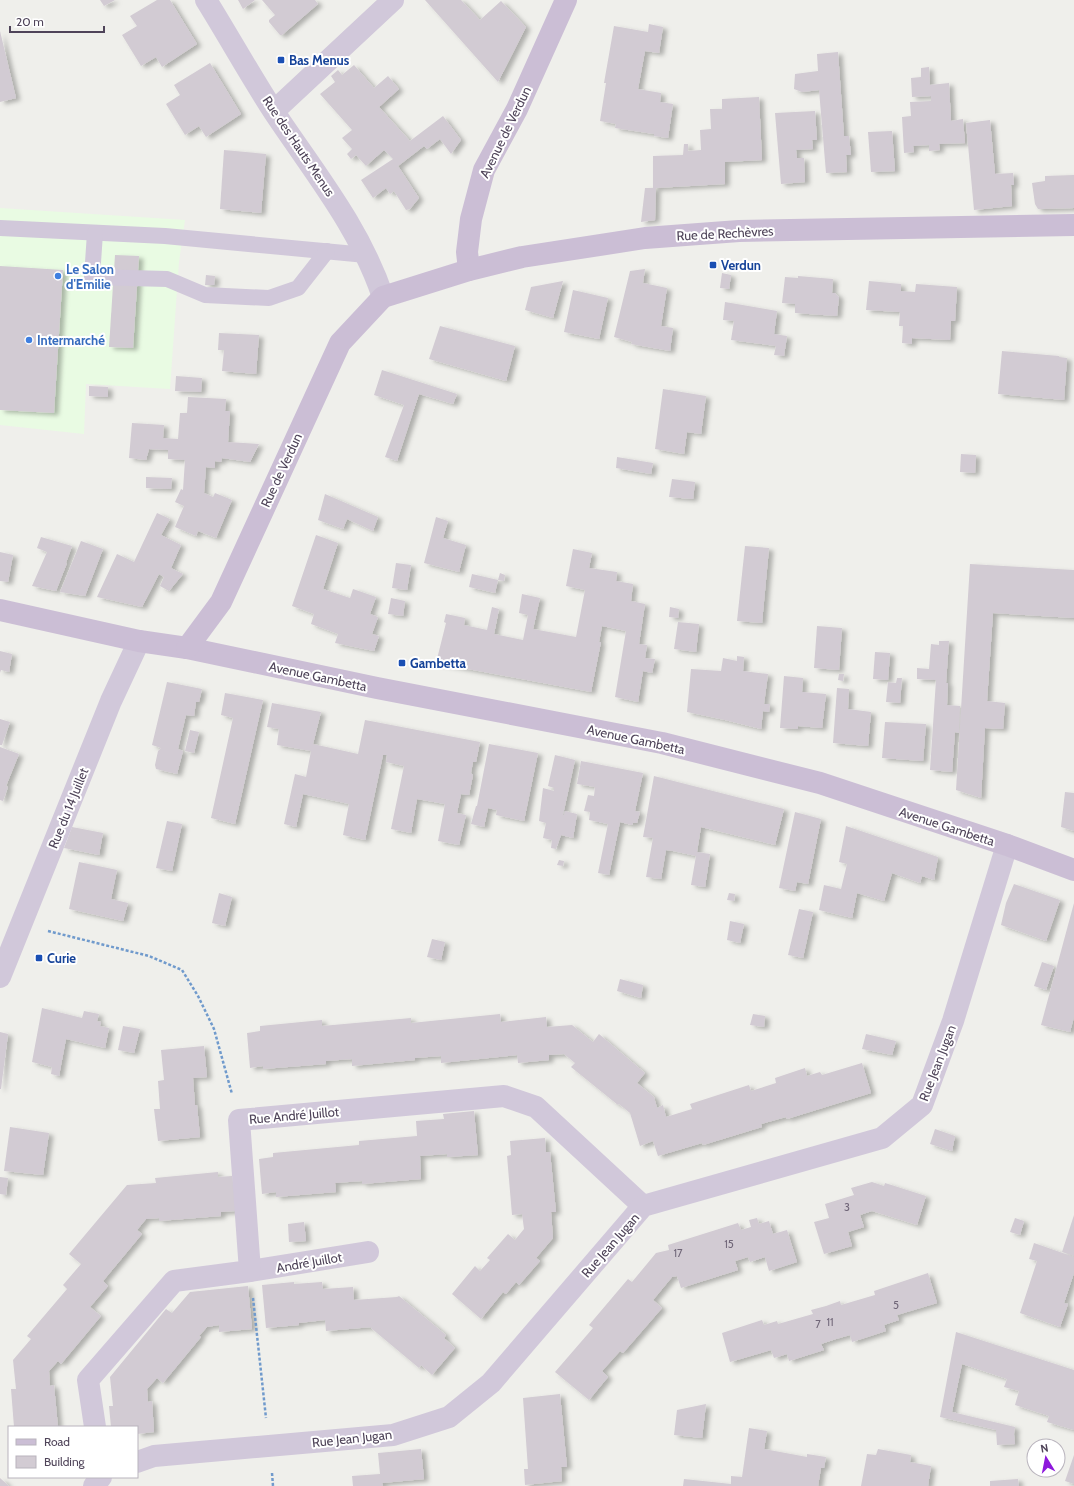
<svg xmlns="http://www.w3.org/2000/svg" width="1074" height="1486" viewBox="0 0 1074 1486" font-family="Cabin,sans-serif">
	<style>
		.commercial { fill: #e9fbe3 }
		.building { fill: #d2cbd3; filter: url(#shadow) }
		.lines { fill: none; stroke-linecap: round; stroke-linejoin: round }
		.path { stroke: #709acc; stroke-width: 2.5; stroke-dasharray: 3 2; stroke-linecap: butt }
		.lane { stroke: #d1c8da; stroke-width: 16 }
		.street { stroke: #d1c8da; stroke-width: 22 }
		.secondary { stroke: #cbbed5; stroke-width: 22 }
		.transit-dot { fill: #1a4fb4; stroke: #fff; stroke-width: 1.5 }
		.shop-dot { fill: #3f7fe0; stroke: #fff; stroke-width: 1.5 }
		.labels { text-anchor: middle; stroke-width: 4; stroke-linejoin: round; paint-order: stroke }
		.number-label { font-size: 11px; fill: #706678 }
		.transit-label { font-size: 13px; font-weight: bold; fill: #164399; stroke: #fff; text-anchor: start }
		.street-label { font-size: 13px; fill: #4f4459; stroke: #fff }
		.shop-label { font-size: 13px; font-weight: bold; fill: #366cbe; stroke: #fff; text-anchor: start }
	</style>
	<defs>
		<filter id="shadow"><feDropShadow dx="4.5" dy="2.5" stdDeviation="2" flood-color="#0004"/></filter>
	</defs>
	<rect width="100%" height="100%" fill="#efefeb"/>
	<path class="commercial" d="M 0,208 L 185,220 L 179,262 L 170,389 L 86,384 L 84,434 L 0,425 Z"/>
	<g class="building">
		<path d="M 100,0 L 115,0 L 104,6 Z"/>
		<path d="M 157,0 L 170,0 L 197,44 L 162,67 L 156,57 L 141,66 L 122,35 L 137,26 L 130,16 Z"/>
		<path d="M 238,0 L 255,0 L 243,9 Z"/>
		<path d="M 262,0 L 315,0 L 318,4 L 282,35 L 280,35 L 269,22 L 269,20 L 275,15 Z"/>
		<path d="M 425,0 L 461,0 L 480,20 L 501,1 L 526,27 L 498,82 Z"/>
		<path d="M 649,24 L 663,27 L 659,53 L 645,51 L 638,89 L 661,93 L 660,102 L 673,104 L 668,138 L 654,136 L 654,134 L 615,128 L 616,124 L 600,121 L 606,83 L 604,83 L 614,26 L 648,32 Z"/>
		<path d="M 0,31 L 16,98 L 0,102 Z"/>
		<path d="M 838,52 L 844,136 L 849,136 L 851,155 L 846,155 L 847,172 L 826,173 L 819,90 L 802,92 L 794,89 L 795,74 L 818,71 L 817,54 Z"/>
		<path d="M 210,63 L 241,114 L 206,137 L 199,126 L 185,135 L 166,104 L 180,95 L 174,85 Z"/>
		<path d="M 354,65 L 374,88 L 388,76 L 399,89 L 379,107 L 410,141 L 443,116 L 461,140 L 451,154 L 440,139 L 427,149 L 424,146 L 398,166 L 419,198 L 410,209 L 406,210 L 394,191 L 390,194 L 386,188 L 373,198 L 361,180 L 393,159 L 384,150 L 366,166 L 356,155 L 351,159 L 347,154 L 352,149 L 342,138 L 352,130 L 320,94 L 335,82 L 331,76 L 338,70 L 342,75 Z"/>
		<path d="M 929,67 L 930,85 L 949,83 L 951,121 L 963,119 L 965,143 L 939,144 L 940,150 L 929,151 L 929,145 L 913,146 L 914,152 L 904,153 L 902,117 L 911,116 L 910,102 L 931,101 L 931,96 L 912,97 L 911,78 L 921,77 L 921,68 Z"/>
		<path d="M 759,97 L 762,160 L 725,162 L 725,184 L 656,188 L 655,220 L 641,222 L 645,188 L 653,188 L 653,156 L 683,155 L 684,144 L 688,144 L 688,151 L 701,150 L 700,130 L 711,129 L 710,109 L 722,109 L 722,99 Z"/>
		<path d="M 815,111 L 817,140 L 812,140 L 813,149 L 796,150 L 797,158 L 804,158 L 805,182 L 781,184 L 775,113 Z"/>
		<path d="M 990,120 L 995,174 L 1013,173 L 1014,185 L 1011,185 L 1012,206 L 974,210 L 966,123 Z"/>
		<path d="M 892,131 L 895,171 L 871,172 L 868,132 Z"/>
		<path d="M 224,150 L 266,154 L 261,213 L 220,209 Z"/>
		<path d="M 1074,175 L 1074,208 L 1038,209 L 1035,204 L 1032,183 L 1045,181 L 1045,176 Z"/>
		<path d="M 115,255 L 139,256 L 133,348 L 109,347 Z"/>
		<path d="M 0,266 L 63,270 L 54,413 L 0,410 Z"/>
		<path d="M 645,269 L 643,283 L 667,288 L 661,326 L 673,328 L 670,351 L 631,344 L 632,342 L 614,337 L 630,271 Z"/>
		<path d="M 722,273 L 731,275 L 729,289 L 720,288 Z"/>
		<path d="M 206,275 L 215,276 L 214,285 L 205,285 Z"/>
		<path d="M 798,276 L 833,279 L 832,293 L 835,293 L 839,297 L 837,316 L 795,313 L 795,304 L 782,303 L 785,277 L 798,278 Z"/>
		<path d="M 563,281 L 553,318 L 525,310 L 531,287 Z"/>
		<path d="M 869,281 L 901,284 L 901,291 L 915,292 L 916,284 L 957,287 L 955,321 L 951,321 L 950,340 L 912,338 L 912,344 L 902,343 L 903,326 L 899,326 L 900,312 L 866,310 Z"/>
		<path d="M 573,290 L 608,298 L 599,339 L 564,332 Z"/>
		<path d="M 725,302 L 777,311 L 774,334 L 787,336 L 784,356 L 774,355 L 776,346 L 731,340 L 734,321 L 723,320 Z"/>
		<path d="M 440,326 L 515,346 L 506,381 L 429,359 Z"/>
		<path d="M 219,333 L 259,335 L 256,374 L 222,371 L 224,350 L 218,350 Z"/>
		<path d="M 1002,351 L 1059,356 L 1059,357 L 1067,358 L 1064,400 L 998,394 Z"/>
		<path d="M 382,370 L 457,394 L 453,404 L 419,394 L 397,461 L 385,457 L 404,405 L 374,395 Z"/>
		<path d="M 176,376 L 202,378 L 201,392 L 175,391 Z"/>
		<path d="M 89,386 L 108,387 L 108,397 L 89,396 Z"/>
		<path d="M 663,389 L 706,396 L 701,434 L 687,432 L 684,454 L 655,449 Z"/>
		<path d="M 188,397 L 226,399 L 225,411 L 230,411 L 228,442 L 259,444 L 250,462 L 222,458 L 221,462 L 215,461 L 215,468 L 206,467 L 204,493 L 213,497 L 215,493 L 232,500 L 216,538 L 198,531 L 196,536 L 175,527 L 184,506 L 175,502 L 181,489 L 183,490 L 185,460 L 168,459 L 168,450 L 149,449 L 146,460 L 129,458 L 132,423 L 164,425 L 163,438 L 178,439 L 180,413 L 187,413 Z"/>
		<path d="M 961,454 L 976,455 L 975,473 L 960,472 Z"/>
		<path d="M 617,457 L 653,463 L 651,474 L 616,468 Z"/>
		<path d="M 146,477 L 172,478 L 171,489 L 146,488 Z"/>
		<path d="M 672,479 L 695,482 L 693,499 L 669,497 Z"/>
		<path d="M 325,494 L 378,517 L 373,531 L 347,519 L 343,529 L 318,520 Z"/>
		<path d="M 157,513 L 170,519 L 161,535 L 181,545 L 171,568 L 183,574 L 169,591 L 160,586 L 164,577 L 159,574 L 142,607 L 97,597 L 117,554 L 134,562 Z"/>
		<path d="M 436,517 L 448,521 L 443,538 L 466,545 L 459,572 L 424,563 Z"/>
		<path d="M 316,535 L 338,543 L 323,589 L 350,598 L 353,589 L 376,597 L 370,614 L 378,617 L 372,634 L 379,636 L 374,651 L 335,643 L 338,634 L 311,624 L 314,614 L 292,606 Z"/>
		<path d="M 41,537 L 72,546 L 66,563 L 67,563 L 56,591 L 32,586 L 47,552 L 37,548 Z"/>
		<path d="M 81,541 L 103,549 L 85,596 L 60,592 Z"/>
		<path d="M 745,546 L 769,548 L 762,623 L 737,621 Z"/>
		<path d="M 573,549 L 592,553 L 589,568 L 617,572 L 616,581 L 633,584 L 631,601 L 645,604 L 639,644 L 647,645 L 645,658 L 655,659 L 652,673 L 643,671 L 638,702 L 615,697 L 626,631 L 602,626 L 599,642 L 601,642 L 591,692 L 436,663 L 446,623 L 444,622 L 446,614 L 465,618 L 464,625 L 487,630 L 492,607 L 499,609 L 494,634 L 523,640 L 528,615 L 519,613 L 522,594 L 540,598 L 533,629 L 576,637 L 585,590 L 566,586 Z"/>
		<path d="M 0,552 L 13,555 L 8,582 L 0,581 Z"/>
		<path d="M 396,563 L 411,565 L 407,590 L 392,588 Z"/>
		<path d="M 970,564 L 1074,570 L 1074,618 L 993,613 L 987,701 L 1005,703 L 1003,729 L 985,728 L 981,798 L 956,790 Z"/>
		<path d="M 500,573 L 505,575 L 504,581 L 498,580 Z"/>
		<path d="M 472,574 L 498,580 L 495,593 L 469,587 Z"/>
		<path d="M 391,598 L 405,601 L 403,616 L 388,614 Z"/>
		<path d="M 670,607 L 679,609 L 678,618 L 669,617 Z"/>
		<path d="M 678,622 L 699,624 L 696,652 L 674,649 Z"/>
		<path d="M 817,626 L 842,628 L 839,670 L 814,668 Z"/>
		<path d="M 939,641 L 949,641 L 946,683 L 948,683 L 947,705 L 960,706 L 959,733 L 955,732 L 952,772 L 930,770 L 936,680 L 917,679 L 917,668 L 929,669 L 931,644 L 939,645 Z"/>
		<path d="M 0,651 L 12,654 L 9,672 L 1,670 L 0,673 Z"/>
		<path d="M 875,652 L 890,653 L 888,680 L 873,679 Z"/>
		<path d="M 737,656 L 744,657 L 743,671 L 768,674 L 764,704 L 770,704 L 769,712 L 763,711 L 761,729 L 725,720 L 687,712 L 691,669 L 721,671 L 723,658 L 737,661 Z"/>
		<path d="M 839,674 L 844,674 L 843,681 L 838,680 Z"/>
		<path d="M 784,676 L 803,678 L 802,692 L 826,694 L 822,728 L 798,726 L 798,729 L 780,728 Z"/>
		<path d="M 897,678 L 902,678 L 900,703 L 886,702 L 888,682 L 896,683 Z"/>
		<path d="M 167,682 L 202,689 L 199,702 L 196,702 L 194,716 L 186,715 L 178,749 L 183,751 L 177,774 L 156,769 L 155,765 L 158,751 L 161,748 L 152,745 Z"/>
		<path d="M 837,688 L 849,689 L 848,709 L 871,712 L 868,746 L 833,743 Z"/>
		<path d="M 225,693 L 263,700 L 235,824 L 211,818 L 233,718 L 221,715 Z"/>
		<path d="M 272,703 L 321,712 L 313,744 L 358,754 L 365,720 L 480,742 L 476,762 L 473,762 L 471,773 L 473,775 L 469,795 L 461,794 L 457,813 L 466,815 L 459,845 L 438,841 L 445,804 L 417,799 L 411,833 L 391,829 L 404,766 L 386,762 L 387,755 L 383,755 L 365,840 L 343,835 L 349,804 L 303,794 L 296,827 L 284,824 L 295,774 L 306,777 L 311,751 L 277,745 L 279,729 L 267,727 Z"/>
		<path d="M 0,719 L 10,722 L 2,745 L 0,745 Z"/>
		<path d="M 885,722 L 926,724 L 923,761 L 882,758 Z"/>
		<path d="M 190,730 L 199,732 L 194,753 L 185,751 Z"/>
		<path d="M 489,744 L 538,753 L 524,821 L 496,815 L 497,810 L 488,808 L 484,827 L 471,824 L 476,806 L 477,806 Z"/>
		<path d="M 0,747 L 19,754 L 6,786 L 8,787 L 3,801 L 0,800 Z"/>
		<path d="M 555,755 L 575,760 L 563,815 L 564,815 L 565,811 L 577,814 L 573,838 L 561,835 L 556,849 L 551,848 L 552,840 L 543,838 L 546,823 L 539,821 L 543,788 L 554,791 L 554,788 L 548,786 Z"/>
		<path d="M 581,761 L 643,773 L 635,811 L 640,812 L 637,823 L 633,823 L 632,825 L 620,822 L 609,875 L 598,873 L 608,824 L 589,820 L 590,812 L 584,811 L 588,795 L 594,796 L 595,787 L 577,784 Z"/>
		<path d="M 654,776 L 784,809 L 775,845 L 701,827 L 697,852 L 710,854 L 705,887 L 691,885 L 696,856 L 673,851 L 666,850 L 661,879 L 646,877 L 653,838 L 643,837 Z"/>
		<path d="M 1065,792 L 1074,793 L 1074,831 L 1061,827 Z"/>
		<path d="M 795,812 L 821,819 L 808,884 L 797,882 L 795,891 L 779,888 Z"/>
		<path d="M 167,821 L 182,824 L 172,871 L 156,868 Z"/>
		<path d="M 846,826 L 938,857 L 934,880 L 922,876 L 920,883 L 892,873 L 884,901 L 857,893 L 852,918 L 819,910 L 824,885 L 841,889 L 847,864 L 839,862 Z"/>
		<path d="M 72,827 L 103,833 L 99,855 L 64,848 Z"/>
		<path d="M 559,860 L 564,861 L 563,866 L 557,865 Z"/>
		<path d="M 79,862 L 117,870 L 111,899 L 128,903 L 123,921 L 69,909 Z"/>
		<path d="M 1014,884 L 1060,900 L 1046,941 L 1001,925 L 1006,903 Z"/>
		<path d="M 219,893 L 232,897 L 225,926 L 212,923 Z"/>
		<path d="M 729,893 L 735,894 L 734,901 L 727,900 Z"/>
		<path d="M 1074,903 L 1074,1017 L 1070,1032 L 1041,1025 Z"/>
		<path d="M 799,909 L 813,912 L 803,958 L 788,955 Z"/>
		<path d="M 730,921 L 744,924 L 740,943 L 727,940 Z"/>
		<path d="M 432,939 L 445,942 L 441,960 L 427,957 Z"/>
		<path d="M 1042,962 L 1054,966 L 1046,990 L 1034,986 Z"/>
		<path d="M 620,979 L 643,985 L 641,998 L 617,991 Z"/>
		<path d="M 42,1008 L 82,1018 L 84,1011 L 99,1014 L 97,1021 L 101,1022 L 100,1026 L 109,1028 L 105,1048 L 66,1039 L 59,1076 L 51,1074 L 52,1067 L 32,1062 Z"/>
		<path d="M 500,1014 L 501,1022 L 546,1017 L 547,1027 L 572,1025 L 593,1042 L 599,1034 L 645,1073 L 637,1083 L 654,1097 L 657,1108 L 663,1105 L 666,1117 L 692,1109 L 690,1104 L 749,1085 L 751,1091 L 776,1083 L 775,1078 L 805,1068 L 807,1076 L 820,1072 L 822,1075 L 862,1063 L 871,1093 L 787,1119 L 786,1117 L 761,1124 L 762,1127 L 703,1145 L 702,1143 L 658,1156 L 653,1141 L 640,1146 L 630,1113 L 619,1104 L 618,1105 L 571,1067 L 575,1063 L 564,1054 L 549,1055 L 549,1060 L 518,1063 L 517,1055 L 441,1063 L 441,1056 L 415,1058 L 415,1060 L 352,1066 L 352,1059 L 326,1061 L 326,1064 L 263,1069 L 263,1066 L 250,1068 L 247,1033 L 260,1031 L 260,1026 L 322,1020 L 322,1026 L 411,1018 L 411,1023 Z"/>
		<path d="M 753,1014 L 765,1016 L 764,1027 L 750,1025 Z"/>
		<path d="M 123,1026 L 140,1029 L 134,1053 L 118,1050 Z"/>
		<path d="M 0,1032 L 8,1034 L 1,1089 L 0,1089 Z"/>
		<path d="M 866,1034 L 896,1041 L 892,1055 L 862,1049 Z"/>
		<path d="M 204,1046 L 207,1077 L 193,1078 L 195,1105 L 197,1105 L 200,1137 L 158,1141 L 154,1109 L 160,1109 L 158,1081 L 164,1080 L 161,1050 Z"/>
		<path d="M 474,1111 L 478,1155 L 447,1157 L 447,1154 L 420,1156 L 421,1179 L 362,1184 L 362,1181 L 335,1183 L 336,1192 L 276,1197 L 276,1192 L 262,1194 L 259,1159 L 273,1157 L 273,1153 L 359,1145 L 359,1141 L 417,1136 L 416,1121 L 444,1119 L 443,1114 Z"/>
		<path d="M 10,1127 L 49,1133 L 43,1175 L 4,1171 Z"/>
		<path d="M 935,1129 L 955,1136 L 952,1151 L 930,1144 Z"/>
		<path d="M 545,1138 L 546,1152 L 550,1152 L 556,1212 L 551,1212 L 553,1238 L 536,1258 L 540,1261 L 519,1285 L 516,1282 L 506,1294 L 503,1292 L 481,1319 L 452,1294 L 475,1266 L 480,1271 L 490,1260 L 487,1258 L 508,1234 L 515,1240 L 524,1229 L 522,1214 L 512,1215 L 507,1156 L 511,1155 L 510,1141 Z"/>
		<path d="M 218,1172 L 218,1177 L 232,1176 L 235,1211 L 221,1212 L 221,1216 L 159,1221 L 159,1218 L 146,1219 L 137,1230 L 142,1234 L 103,1281 L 108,1286 L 90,1307 L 101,1316 L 61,1364 L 58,1361 L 49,1371 L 50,1386 L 54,1385 L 58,1427 L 14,1427 L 11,1389 L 16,1389 L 13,1360 L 31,1339 L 27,1336 L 67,1289 L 63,1285 L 81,1264 L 69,1254 L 127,1185 L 156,1183 L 155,1178 Z"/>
		<path d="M 0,1177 L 8,1178 L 6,1195 L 0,1194 Z"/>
		<path d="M 872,1182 L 884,1186 L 885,1183 L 926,1196 L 917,1225 L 872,1211 L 860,1215 L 864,1227 L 848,1232 L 852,1246 L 824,1254 L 814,1222 L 829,1218 L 825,1204 L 854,1195 L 851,1188 Z"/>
		<path d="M 1074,1215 L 1074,1256 L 1062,1252 Z"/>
		<path d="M 757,1218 L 759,1224 L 769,1221 L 773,1234 L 787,1230 L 797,1262 L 769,1271 L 765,1257 L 750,1262 L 748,1257 L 735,1261 L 738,1270 L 681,1288 L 677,1276 L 672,1277 L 653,1300 L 662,1308 L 623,1353 L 620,1351 L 602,1371 L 608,1377 L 589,1400 L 555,1372 L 593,1328 L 589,1325 L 628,1279 L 632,1282 L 656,1253 L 669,1250 L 668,1245 L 738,1223 L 741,1230 L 751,1227 L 749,1220 Z"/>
		<path d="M 1015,1218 L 1024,1221 L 1020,1235 L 1010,1232 Z"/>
		<path d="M 304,1222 L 306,1241 L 289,1242 L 288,1224 Z"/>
		<path d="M 1034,1243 L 1074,1257 L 1074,1273 L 1064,1303 L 1068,1304 L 1060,1327 L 1020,1313 L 1037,1261 L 1029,1259 Z"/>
		<path d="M 928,1273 L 937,1303 L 897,1315 L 899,1320 L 884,1325 L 886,1331 L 852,1342 L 850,1335 L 836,1339 L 821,1344 L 824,1350 L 789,1361 L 787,1354 L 774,1358 L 771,1350 L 730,1362 L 722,1333 L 762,1320 L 764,1325 L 777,1321 L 778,1324 L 813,1314 L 811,1310 L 826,1306 L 840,1301 L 841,1305 L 875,1295 L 874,1291 Z"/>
		<path d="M 294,1282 L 294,1284 L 322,1282 L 323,1289 L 353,1287 L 354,1300 L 397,1297 L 399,1296 L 446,1335 L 444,1338 L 455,1348 L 432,1375 L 421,1365 L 419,1368 L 371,1328 L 372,1327 L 326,1331 L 325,1320 L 299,1323 L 299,1325 L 266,1328 L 262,1285 Z"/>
		<path d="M 248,1286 L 252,1329 L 219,1332 L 219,1325 L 207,1327 L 199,1336 L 201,1337 L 163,1383 L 157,1378 L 147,1389 L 148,1402 L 152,1401 L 154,1432 L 137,1434 L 137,1427 L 111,1427 L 109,1406 L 113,1406 L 110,1377 L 166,1309 L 172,1313 L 190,1292 Z"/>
		<path d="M 956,1332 L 1074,1370 L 1074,1430 L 1047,1422 L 1049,1416 L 1015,1405 L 1019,1391 L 1004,1387 L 1007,1379 L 962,1364 L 952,1412 L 1015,1427 L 1014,1434 L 1015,1444 L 997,1445 L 996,1430 L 940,1417 Z"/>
		<path d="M 560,1394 L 567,1467 L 561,1467 L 562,1481 L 525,1485 L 524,1469 L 528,1469 L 523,1398 Z"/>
		<path d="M 706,1404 L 702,1438 L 674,1435 L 677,1410 Z"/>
		<path d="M 749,1428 L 767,1431 L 764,1449 L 807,1457 L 807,1454 L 826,1457 L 824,1468 L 821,1468 L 818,1486 L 683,1486 L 684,1479 L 731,1484 L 731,1476 L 742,1477 Z"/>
		<path d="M 421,1449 L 424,1479 L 382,1483 L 383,1486 L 353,1486 L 352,1476 L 380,1474 L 378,1453 Z"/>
		<path d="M 878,1449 L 911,1455 L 910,1462 L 931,1466 L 928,1486 L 861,1486 L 867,1454 L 876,1455 Z"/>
		<path d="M 1074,1455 L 1074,1484 L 1065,1481 Z"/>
		<path d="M 0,1478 L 9,1486 L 0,1486 Z"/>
		<path d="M 1018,1479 L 1019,1486 L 990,1486 L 990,1481 Z"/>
	</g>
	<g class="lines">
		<g class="path">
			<path d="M 48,931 L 149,956 L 182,970 L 198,996 L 214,1029 L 232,1094"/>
			<path d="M 253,1298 L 266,1418"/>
			<path d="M 272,1473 L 273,1486"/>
		</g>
		<g class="lane">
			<path d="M 0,228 L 165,236 L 366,255"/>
			<path d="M 95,233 L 92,277 L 167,279 L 205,295 L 269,298 L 298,288 L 327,251"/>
		</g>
		<g class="street">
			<path d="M 206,0 C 229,37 250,75 274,112 C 314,172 360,228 383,297"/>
			<path d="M 274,111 L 393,0"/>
			<path d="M 0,977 L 111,701 L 139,641"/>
			<path d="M 250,1271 L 368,1252"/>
			<path d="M 95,1427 L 88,1380 L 174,1281 L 250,1271 L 239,1120 L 504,1096 L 536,1107 L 643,1206"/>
			<path d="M 137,1462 L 154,1456 L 393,1435 L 449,1417 L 491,1383 L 643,1206 L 882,1138 L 922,1105 L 953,1021 L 1007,845"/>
			<path d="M 94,1486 L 101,1477"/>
		</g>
		<g class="secondary">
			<path d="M 469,270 L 467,252 L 471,219 L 484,170 L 517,109 L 566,0"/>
			<path d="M 0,610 L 139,641 L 187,648 L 377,688 L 662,743 L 820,783 L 1007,845 L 1074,870"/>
			<path d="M 187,648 L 221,602 L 340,343 L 383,297 L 469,270 L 522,257 L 645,238 L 739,231 L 1074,225"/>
		</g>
	</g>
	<g class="transit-dot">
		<rect x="277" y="56" width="8" height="8" rx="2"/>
		<rect x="709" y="261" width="8" height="8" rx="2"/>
		<rect x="398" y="659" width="8" height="8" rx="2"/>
		<rect x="35" y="954" width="8" height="8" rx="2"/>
	</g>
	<g class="shop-dot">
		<circle cx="58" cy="276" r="4"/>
		<circle cx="29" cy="340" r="4"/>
	</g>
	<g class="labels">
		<g class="number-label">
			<text x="847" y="1211">3</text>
			<text x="729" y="1248">15</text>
			<text x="678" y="1257">17</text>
			<text x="896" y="1309">5</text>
			<text x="830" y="1326">11</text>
			<text x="818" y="1328">7</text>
		</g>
		<g class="transit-label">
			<text x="289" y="65">Bas Menus</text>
			<text x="721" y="270">Verdun</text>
			<text x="410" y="668">Gambetta</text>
			<text x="47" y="963">Curie</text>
		</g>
		<g class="street-label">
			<text transform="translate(505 132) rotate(-64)" y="5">Avenue de Verdun</text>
			<text transform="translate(299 146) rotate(56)" y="5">Rue des Hauts Menus</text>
			<text transform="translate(725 233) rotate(-3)" y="5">Rue de Rechèvres</text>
			<text transform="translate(281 470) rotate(-65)" y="5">Rue de Verdun</text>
			<text transform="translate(318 676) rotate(12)" y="5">Avenue Gambetta</text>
			<text transform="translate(636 739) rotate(12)" y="5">Avenue Gambetta</text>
			<text transform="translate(68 808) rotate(-68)" y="5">Rue du 14 Juillet</text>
			<text transform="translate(947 826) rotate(18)" y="5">Avenue Gambetta</text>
			<text transform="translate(937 1063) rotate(-69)" y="5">Rue Jean Jugan</text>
			<text transform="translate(294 1115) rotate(-5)" y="5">Rue André Juillot</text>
			<text transform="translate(610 1245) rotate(-49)" y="5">Rue Jean Jugan</text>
			<text transform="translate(309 1262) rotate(-10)" y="5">André Juillot</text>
			<text transform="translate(352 1438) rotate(-6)" y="5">Rue Jean Jugan</text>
		</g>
		<g class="shop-label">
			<text x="66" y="274">Le Salon<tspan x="66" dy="15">d'Emilie</tspan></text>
			<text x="37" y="345">Intermarché</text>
		</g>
	</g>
	<rect x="8" y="1426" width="130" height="52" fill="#ffffff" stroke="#b9b4bd"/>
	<rect x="16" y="1439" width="20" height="6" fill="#cbbed5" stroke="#b9b4bd"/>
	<text x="44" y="1446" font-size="12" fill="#4f4459">Road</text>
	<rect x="16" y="1456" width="20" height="12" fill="#d2cbd3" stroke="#b9b4bd"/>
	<text x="44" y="1466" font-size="12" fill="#4f4459">Building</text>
	<g transform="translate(1046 1458) rotate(350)"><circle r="19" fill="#ffffff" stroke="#b9b4bd"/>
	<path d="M0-3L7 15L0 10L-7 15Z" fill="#8e18dc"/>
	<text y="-6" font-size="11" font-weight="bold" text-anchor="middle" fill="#4f4459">N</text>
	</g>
	<path d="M10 26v6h94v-6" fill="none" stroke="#4f4459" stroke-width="2"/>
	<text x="16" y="26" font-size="12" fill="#4f4459" stroke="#ffffff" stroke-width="3" paint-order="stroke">20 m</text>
</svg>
